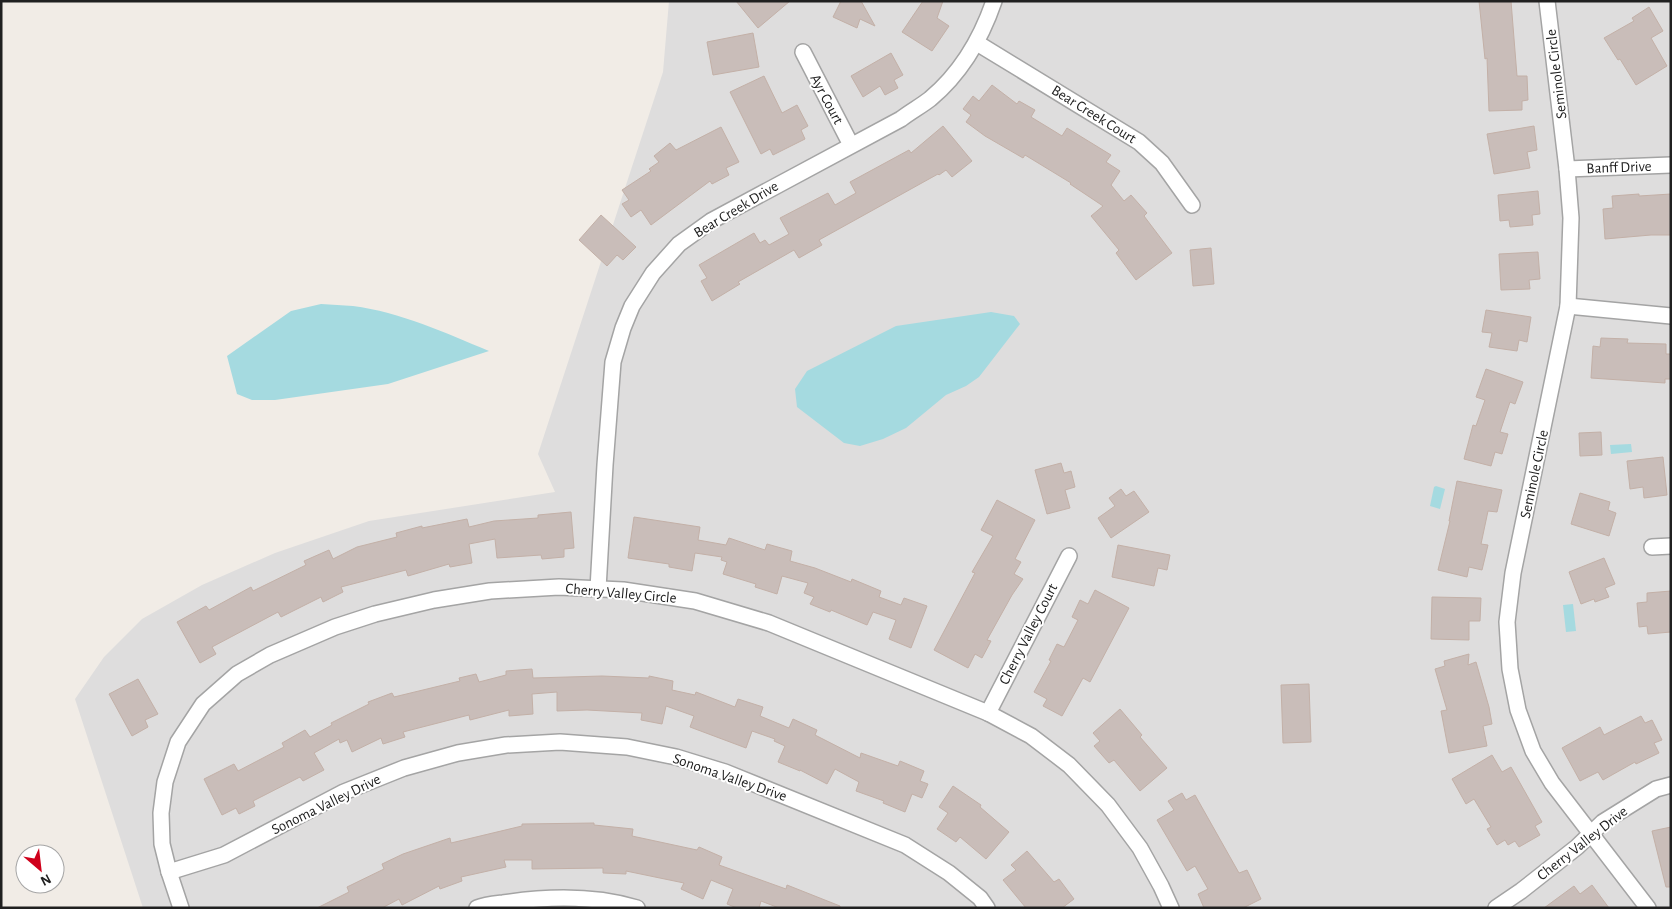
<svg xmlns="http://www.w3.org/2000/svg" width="1672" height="909" viewBox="0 0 1672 909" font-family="'Alegreya Sans',sans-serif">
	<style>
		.residential { fill: #dedddd }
		.water { fill: #a5dae0 }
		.building { fill: #c9bdb9; stroke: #c3b0a7 }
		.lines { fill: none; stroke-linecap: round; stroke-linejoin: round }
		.street-casing { stroke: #a4a4a4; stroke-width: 18 }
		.street { stroke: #fff; stroke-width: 15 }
		.labels { text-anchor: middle; stroke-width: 4; stroke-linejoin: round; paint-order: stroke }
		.street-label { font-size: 15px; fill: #202020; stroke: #fff }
	</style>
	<rect width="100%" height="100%" fill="#f1ece6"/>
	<path class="residential" d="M 669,1 L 1671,1 L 1671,908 L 143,908 L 75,699 L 104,657 L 142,619 L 202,585 L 275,553 L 369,521 L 555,492 L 538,454 L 663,72 Z"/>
	<g class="water">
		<path d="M 321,304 C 332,305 342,305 353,306 C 400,312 446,333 489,351 L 388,384 L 275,400 L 252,400 L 237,394 L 227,356 L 291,311 Z"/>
		<path d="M 991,312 L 1014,316 L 1020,324 L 979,377 L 966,386 L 946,395 L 906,428 L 883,439 L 860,446 L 844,443 L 797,407 L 795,389 L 807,371 L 896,326 Z"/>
		<path d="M 1631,444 L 1632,452 L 1611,454 L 1610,445 Z"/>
		<path d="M 1436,486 L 1445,489 L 1440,509 L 1430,506 L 1434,487 Z"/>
		<path d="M 1573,604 L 1576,631 L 1566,632 L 1563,605 Z"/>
	</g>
	<g class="building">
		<path d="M 736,1 L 790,1 L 758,28 Z"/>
		<path d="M 841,1 L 861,1 L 875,26 L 860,19 L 857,28 L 833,17 Z"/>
		<path d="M 923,1 L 943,1 L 937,18 L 949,26 L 932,51 L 902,32 Z"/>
		<path d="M 1479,1 L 1511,1 L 1517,76 L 1527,76 L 1528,100 L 1522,101 L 1522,110 L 1489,111 L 1487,58 L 1485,59 Z"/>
		<path d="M 1649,7 L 1663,31 L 1651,38 L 1667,66 L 1636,85 L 1620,59 L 1618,60 L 1604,38 L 1634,21 L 1632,18 Z"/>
		<path d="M 753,33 L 759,67 L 713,75 L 707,42 Z"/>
		<path d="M 891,53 L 903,75 L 894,80 L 898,88 L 885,95 L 880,86 L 863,97 L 851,76 Z"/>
		<path d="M 764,76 L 782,113 L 797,105 L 808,126 L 801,130 L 805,139 L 773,155 L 770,149 L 761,154 L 730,92 Z"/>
		<path d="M 992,85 L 1017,104 L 1019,101 L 1035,110 L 1031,117 L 1054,131 L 1062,136 L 1067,128 L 1111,155 L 1106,162 L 1120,171 L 1111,185 L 1124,201 L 1131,195 L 1147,213 L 1144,216 L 1172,253 L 1136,280 L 1116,253 L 1119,250 L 1091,216 L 1103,206 L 1070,184 L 1071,183 L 1025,155 L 1023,158 L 985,136 L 966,122 L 971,115 L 963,109 L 973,96 L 979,101 Z"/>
		<path d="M 943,126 L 972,161 L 952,177 L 946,170 L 939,175 L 938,174 L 819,240 L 822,245 L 799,258 L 794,250 L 738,282 L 740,284 L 712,301 L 701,281 L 707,278 L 699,265 L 754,233 L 760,243 L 765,240 L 769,245 L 789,234 L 780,218 L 828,193 L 835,205 L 856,193 L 850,182 L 909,150 L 911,153 Z"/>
		<path d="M 1534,126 L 1537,150 L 1527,152 L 1530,168 L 1494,174 L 1487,134 Z"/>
		<path d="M 721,127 L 739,162 L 726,168 L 729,175 L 712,184 L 710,181 L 651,225 L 641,210 L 631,217 L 622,204 L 629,200 L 622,190 L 651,171 L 649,169 L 659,162 L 654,156 L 670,143 L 676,150 Z"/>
		<path d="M 1538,191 L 1540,214 L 1532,215 L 1533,225 L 1510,227 L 1509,220 L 1500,221 L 1498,195 Z"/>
		<path d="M 1639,194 L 1639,196 L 1671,194 L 1671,235 L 1651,235 L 1605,239 L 1603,209 L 1613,208 L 1612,196 Z"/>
		<path d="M 601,215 L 636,247 L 623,260 L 617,255 L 607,266 L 579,240 Z"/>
		<path d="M 1211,248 L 1214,284 L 1193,286 L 1190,250 Z"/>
		<path d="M 1538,252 L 1540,279 L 1529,280 L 1530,289 L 1501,290 L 1499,254 Z"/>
		<path d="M 1486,310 L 1531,317 L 1527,342 L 1519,340 L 1517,351 L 1489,347 L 1492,333 L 1482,332 Z"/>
		<path d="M 1601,338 L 1628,339 L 1627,343 L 1666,344 L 1666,354 L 1671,354 L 1671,379 L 1665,379 L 1665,383 L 1591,378 L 1593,346 L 1600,347 Z"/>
		<path d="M 1486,369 L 1523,382 L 1515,404 L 1510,402 L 1500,432 L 1508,434 L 1502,454 L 1495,452 L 1491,466 L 1464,459 L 1473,425 L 1476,426 L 1485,400 L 1476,397 Z"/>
		<path d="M 1601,432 L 1602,455 L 1580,456 L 1579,433 Z"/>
		<path d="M 1663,457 L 1667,495 L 1644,498 L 1643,487 L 1630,489 L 1627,461 Z"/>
		<path d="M 1061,463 L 1064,473 L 1071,471 L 1075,487 L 1065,490 L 1070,508 L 1047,514 L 1035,470 Z"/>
		<path d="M 1457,481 L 1502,490 L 1497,512 L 1488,511 L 1481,544 L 1488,545 L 1482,570 L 1469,567 L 1467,577 L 1438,570 L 1450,521 L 1449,521 Z"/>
		<path d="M 1121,489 L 1126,496 L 1134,491 L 1149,512 L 1111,538 L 1098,518 L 1115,506 L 1109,498 Z"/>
		<path d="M 1580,493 L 1610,502 L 1608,510 L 1616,513 L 1609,536 L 1571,524 Z"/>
		<path d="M 997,500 L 1035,520 L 1015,559 L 1021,562 L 1014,574 L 1023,579 L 1012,595 L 987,640 L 991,641 L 982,658 L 975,654 L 968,668 L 934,650 L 975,573 L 972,572 L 993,536 L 981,530 Z"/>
		<path d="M 571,512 L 574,548 L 564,549 L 564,557 L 542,559 L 541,555 L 497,558 L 495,539 L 469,544 L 472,563 L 450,567 L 449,564 L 408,576 L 406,570 L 341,587 L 343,592 L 323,602 L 321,597 L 281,617 L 278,612 L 212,647 L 216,654 L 200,663 L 177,622 L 206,606 L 209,610 L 251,587 L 253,591 L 306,565 L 304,561 L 329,550 L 333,559 L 357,547 L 397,537 L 396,533 L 422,526 L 422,528 L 467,519 L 469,527 L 494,521 L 538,518 L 538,515 Z"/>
		<path d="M 634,517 L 700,527 L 698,540 L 726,545 L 729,538 L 765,550 L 767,544 L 792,551 L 790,561 L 815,568 L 851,582 L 852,579 L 881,591 L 879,597 L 901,605 L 904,598 L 927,606 L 911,648 L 889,639 L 896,620 L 873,612 L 867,625 L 831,610 L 830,612 L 810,604 L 814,597 L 804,593 L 808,583 L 782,576 L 777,594 L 755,587 L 756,584 L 723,574 L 727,562 L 721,560 L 722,557 L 695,553 L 692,571 L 669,567 L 669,564 L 628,558 Z"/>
		<path d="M 1118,545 L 1170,555 L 1167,570 L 1158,568 L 1154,586 L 1112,577 Z"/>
		<path d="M 1604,558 L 1615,584 L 1605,588 L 1609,597 L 1595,602 L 1594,599 L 1581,604 L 1569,572 Z"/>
		<path d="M 1095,590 L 1129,608 L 1090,682 L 1083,678 L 1062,716 L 1043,706 L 1047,699 L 1034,692 L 1051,661 L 1049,660 L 1057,644 L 1064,647 L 1078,620 L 1072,617 L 1080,600 L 1088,604 Z"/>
		<path d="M 1671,591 L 1671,632 L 1648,634 L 1647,626 L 1639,627 L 1637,603 L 1647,602 L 1647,593 Z"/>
		<path d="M 1432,597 L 1481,598 L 1480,621 L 1469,621 L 1469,640 L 1431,639 Z"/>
		<path d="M 1469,654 L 1468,665 L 1476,662 L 1489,707 L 1492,724 L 1483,726 L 1487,746 L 1449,753 L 1441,711 L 1447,710 L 1435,669 L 1445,666 L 1444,661 Z"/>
		<path d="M 532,669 L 533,678 L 602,676 L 649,678 L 649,676 L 673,681 L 672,690 L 695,695 L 696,692 L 735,707 L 738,699 L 763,707 L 760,716 L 789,728 L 793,719 L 817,730 L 815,735 L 860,758 L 861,753 L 898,766 L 900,761 L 924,771 L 920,781 L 928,784 L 922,798 L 912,794 L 905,812 L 883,803 L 884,801 L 856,791 L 859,782 L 835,769 L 827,784 L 800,770 L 800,771 L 778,762 L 785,746 L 774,741 L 775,739 L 752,731 L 746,748 L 690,727 L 694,716 L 666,706 L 662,724 L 641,720 L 642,713 L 587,710 L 557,711 L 557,692 L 532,694 L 533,714 L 509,716 L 509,710 L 470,720 L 469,715 L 403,732 L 405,737 L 383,744 L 381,738 L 352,752 L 347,740 L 340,743 L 339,739 L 314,753 L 324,770 L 303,781 L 300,777 L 253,801 L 255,806 L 239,814 L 236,808 L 222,815 L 204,779 L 234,764 L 238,771 L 284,747 L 282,743 L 305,730 L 310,737 L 332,725 L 331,723 L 369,704 L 368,702 L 392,693 L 394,697 L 460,681 L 459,678 L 476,674 L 479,682 L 506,675 L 506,671 Z"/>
		<path d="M 138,679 L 158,714 L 145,720 L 148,727 L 132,736 L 109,694 Z"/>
		<path d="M 1309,684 L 1311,742 L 1283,743 L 1281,685 Z"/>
		<path d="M 1120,709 L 1142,735 L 1140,737 L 1167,768 L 1140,791 L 1114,760 L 1109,763 L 1094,746 L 1100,741 L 1093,733 Z"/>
		<path d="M 1641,716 L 1645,723 L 1652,720 L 1662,740 L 1654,743 L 1659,753 L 1636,764 L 1635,762 L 1603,780 L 1598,772 L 1580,781 L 1562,748 L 1600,727 L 1604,735 Z"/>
		<path d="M 1492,755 L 1502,772 L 1511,767 L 1542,822 L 1535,826 L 1540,835 L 1519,847 L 1515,841 L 1508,845 L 1505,840 L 1497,845 L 1487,829 L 1491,827 L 1474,799 L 1466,804 L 1452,779 Z"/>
		<path d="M 953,786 L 981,805 L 980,807 L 1009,832 L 986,859 L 960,837 L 956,842 L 937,829 L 948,813 L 939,807 Z"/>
		<path d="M 1182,793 L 1186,800 L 1195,795 L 1239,873 L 1247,870 L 1261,899 L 1243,908 L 1204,908 L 1198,894 L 1208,889 L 1195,866 L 1187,871 L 1157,820 L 1174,810 L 1168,801 Z"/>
		<path d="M 594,823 L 594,825 L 633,829 L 632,836 L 697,850 L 699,847 L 722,857 L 719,865 L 786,889 L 787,885 L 840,906 L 840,908 L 779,908 L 761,901 L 759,908 L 737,908 L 727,904 L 733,889 L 711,880 L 703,899 L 681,889 L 684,883 L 626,871 L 626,874 L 603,873 L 603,868 L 532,869 L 532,860 L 504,860 L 506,867 L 461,877 L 462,881 L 440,889 L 439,886 L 402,905 L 399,899 L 382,908 L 317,908 L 349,892 L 347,887 L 384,869 L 382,864 L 403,854 L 450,838 L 451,843 L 522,826 L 522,824 Z"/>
		<path d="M 1671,827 L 1671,887 L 1666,887 L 1652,831 Z"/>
		<path d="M 1027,851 L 1054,882 L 1059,879 L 1074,899 L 1062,908 L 1026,908 L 1003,880 L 1016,870 L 1011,865 Z"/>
		<path d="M 1592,885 L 1609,908 L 1544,908 L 1574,886 L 1580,894 Z"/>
	</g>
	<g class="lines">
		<g class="street-casing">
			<g id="street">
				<path d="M 1547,1 L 1567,169 L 1571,218 L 1568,306 L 1513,573 L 1507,622 L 1510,669 L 1518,710 L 1533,751 L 1552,783 L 1648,908"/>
				<path d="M 977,43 L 1139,142 L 1162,163 L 1192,205"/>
				<path d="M 803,52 L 851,145"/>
				<path d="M 1567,169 L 1671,165"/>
				<path d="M 1568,306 L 1671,316"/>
				<path d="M 1652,547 L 1671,546"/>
				<path d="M 598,589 L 605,465 L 613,362 L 623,328 L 632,306 L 653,273 L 679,244 L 711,221 L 901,119 C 910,112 921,106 930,99 C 961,73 981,39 994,1"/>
				<path d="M 988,713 L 1069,556"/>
				<path d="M 169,872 L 224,855 L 344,792 L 404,768 L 458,753 L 506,745 L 560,742 L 627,747 L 676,757 L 725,772 L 905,845 L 949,873 L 980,898 L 987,908"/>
				<path d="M 181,908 L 169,872 L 162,844 L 161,813 L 165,782 L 178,742 L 203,704 L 237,674 L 270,655 L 335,627 L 375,614 L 434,600 L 490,591 L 559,587 L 623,590 L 695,601 L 769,623 L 988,713 L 1031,736 L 1069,765 L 1108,805 L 1140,848 L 1161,886 L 1171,908"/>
				<path d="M 477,908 C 485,905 495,904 503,903 C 548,896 594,895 637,908"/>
				<path d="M 1496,908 L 1521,891 L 1577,847 L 1603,822 L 1656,789 L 1671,785"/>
			</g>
		</g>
		<use href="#street" class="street"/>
	</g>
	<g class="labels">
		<g class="street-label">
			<text transform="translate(1556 74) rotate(-97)" y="5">Seminole Circle</text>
			<text transform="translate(827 99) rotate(62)" y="5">Ayr Court</text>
			<text transform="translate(1094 114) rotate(32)" y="5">Bear Creek Court</text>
			<text transform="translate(1619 167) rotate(-2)" y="5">Banff Drive</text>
			<text transform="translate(736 209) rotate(-31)" y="5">Bear Creek Drive</text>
			<text transform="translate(1534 474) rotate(-78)" y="5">Seminole Circle</text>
			<text transform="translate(621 593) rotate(5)" y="5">Cherry Valley Circle</text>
			<text transform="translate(1028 634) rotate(-63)" y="5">Cherry Valley Court</text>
			<text transform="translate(730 777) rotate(19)" y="5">Sonoma Valley Drive</text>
			<text transform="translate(326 804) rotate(-26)" y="5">Sonoma Valley Drive</text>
			<text transform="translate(1582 843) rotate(-38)" y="5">Cherry Valley Drive</text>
		</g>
	</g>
	<rect width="1672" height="909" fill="none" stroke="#202020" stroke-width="5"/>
	<g transform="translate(40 869) rotate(152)"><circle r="24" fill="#ffffff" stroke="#a6a6a6"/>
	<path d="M0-4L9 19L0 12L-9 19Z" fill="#cf001b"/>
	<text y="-8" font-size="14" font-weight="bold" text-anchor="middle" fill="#202020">N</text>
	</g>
</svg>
